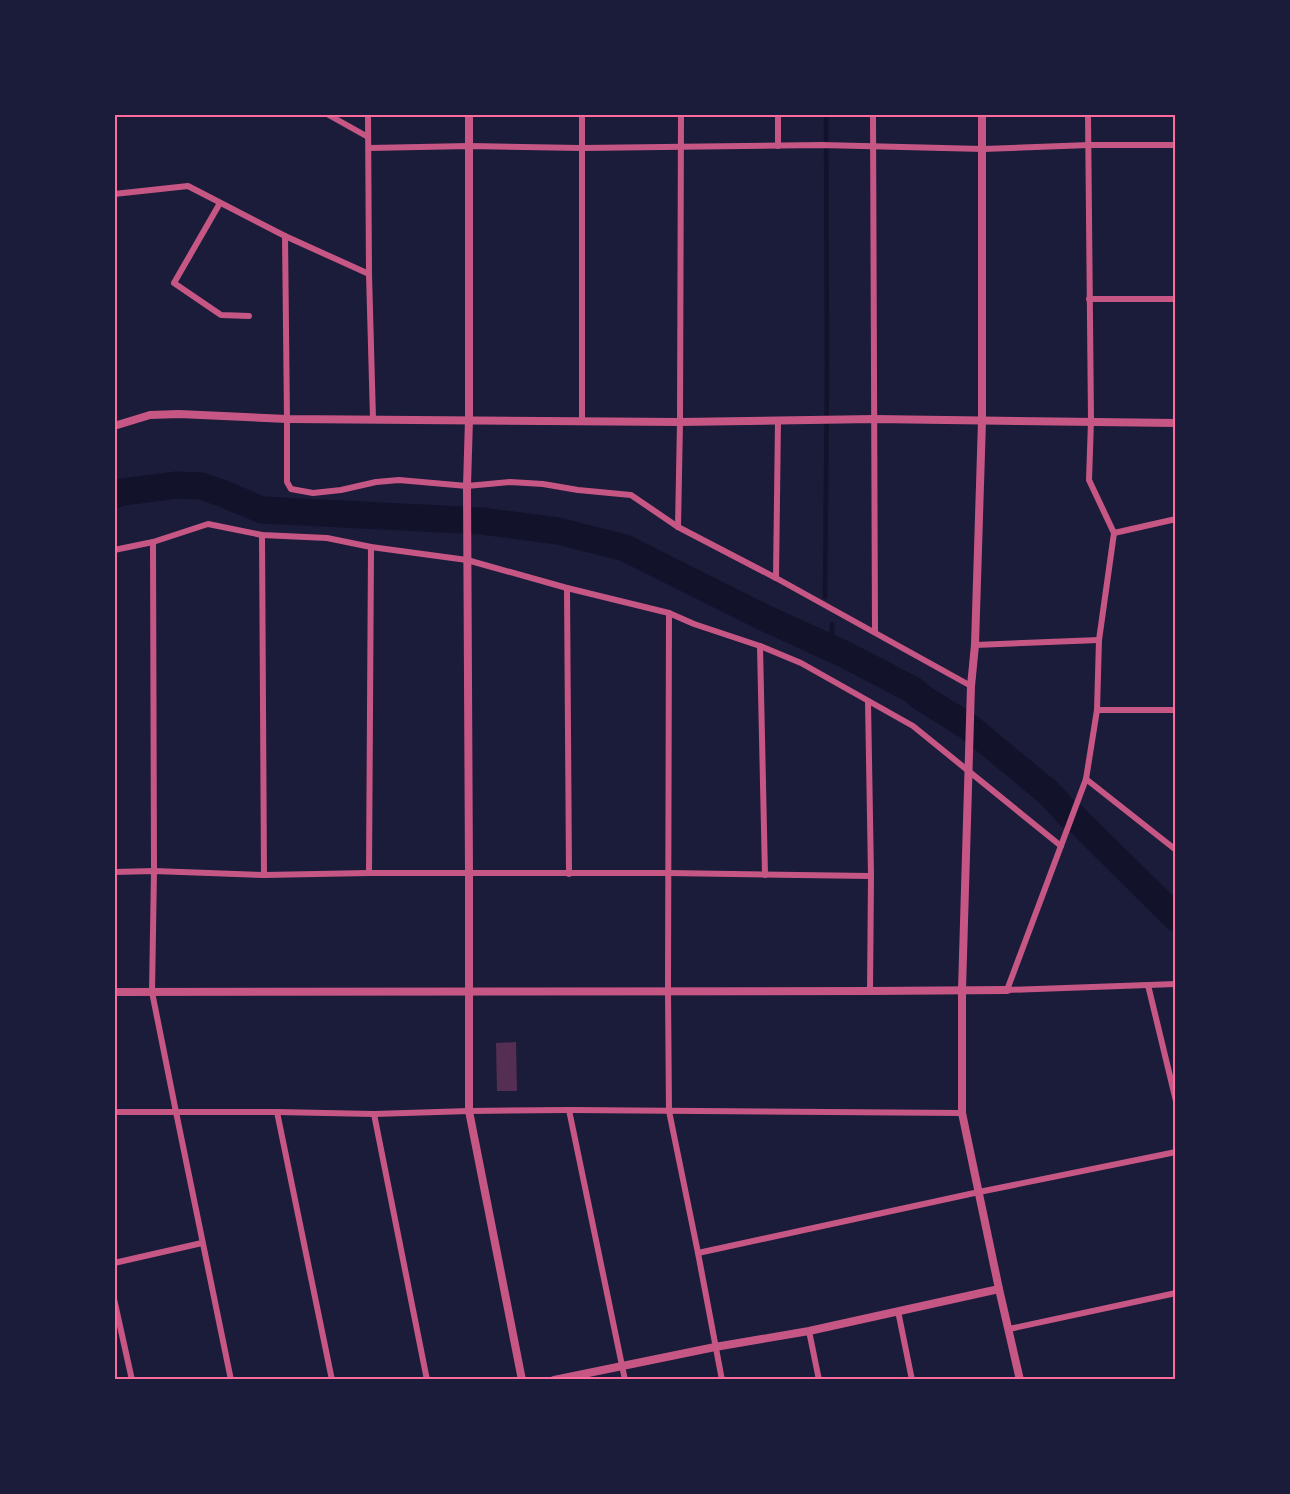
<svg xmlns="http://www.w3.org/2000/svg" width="1290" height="1494" viewBox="0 0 1290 1494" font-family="'PT Sans',sans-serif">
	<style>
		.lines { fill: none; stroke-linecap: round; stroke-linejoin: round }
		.stream { stroke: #12122b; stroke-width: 4.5 }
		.river { stroke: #12122b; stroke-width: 27 }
		.building { fill: #542f53 }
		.minor { stroke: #c65784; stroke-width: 6 }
		.tertiary { stroke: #c65784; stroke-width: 8 }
		.neatline { fill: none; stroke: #ff6b9d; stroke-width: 2 }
	</style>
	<rect width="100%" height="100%" fill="#1b1b3a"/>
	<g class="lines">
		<g class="stream">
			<path d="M 825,597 L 827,373 L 826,114"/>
			<path d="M 832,624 L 832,648"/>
		</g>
		<path class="river" d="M 114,495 L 122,492 L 154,488 L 177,485 L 201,486 L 224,494 L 262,510 L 482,521 L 558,531 L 625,548 L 767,619 L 844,654 L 913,690 L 921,697 L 969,727 L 1050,794 L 1069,815 L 1073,816 L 1176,918"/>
	</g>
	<path class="building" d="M 516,1042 L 517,1091 L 497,1091 L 496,1043 Z"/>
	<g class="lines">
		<g class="minor">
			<path d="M 327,114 L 368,137"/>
			<path d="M 368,114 L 369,274 L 373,419"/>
			<path d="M 582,114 L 582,420"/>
			<path d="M 778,114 L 778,146"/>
			<path d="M 873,114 L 875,632"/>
			<path d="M 1088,114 L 1091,421 L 1089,480 L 1114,533 L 1099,640 L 1097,710 L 1086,779 L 1007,990 L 1176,984"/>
			<path d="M 369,148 L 469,146 L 581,148 L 822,145 L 983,149 L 1089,145 L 1176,145"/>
			<path d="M 114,194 L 188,186 L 285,236 L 369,274"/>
			<path d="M 220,203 L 174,283 L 221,315 L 249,316"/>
			<path d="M 285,236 L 287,419 L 287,482 L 291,489 L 313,493 L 341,490 L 376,482 L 399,480 L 467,486 L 510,482 L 543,484 L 578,490 L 631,495 L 678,527 L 776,578 L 971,686"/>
			<path d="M 1089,299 L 1176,299"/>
			<path d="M 678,527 L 680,422 L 681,114"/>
			<path d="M 1114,533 L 1176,519"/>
			<path d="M 262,535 L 264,875"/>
			<path d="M 153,542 L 154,871 L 152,992 L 176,1112 L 231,1380"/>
			<path d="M 114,550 L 153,542 L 208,524 L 262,535 L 327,538 L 371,547 L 467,560 L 567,588 L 669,613 L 694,624 L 760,646 L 801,663 L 913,726 L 1061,846"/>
			<path d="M 776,578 L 778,420"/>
			<path d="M 567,588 L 569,874"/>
			<path d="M 669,613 L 668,991 L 669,1111 L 698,1253 L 722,1380"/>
			<path d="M 975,645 L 1099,640"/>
			<path d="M 760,646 L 765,875"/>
			<path d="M 868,701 L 871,876 L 870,991"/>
			<path d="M 1097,710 L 1176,710"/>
			<path d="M 1086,779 L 1176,850"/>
			<path d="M 114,872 L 154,871 L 264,875 L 369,873 L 669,873 L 871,876"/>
			<path d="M 369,873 L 371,547"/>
			<path d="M 1148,985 L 1176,1101"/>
			<path d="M 569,1110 L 625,1380"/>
			<path d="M 114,1112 L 277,1112 L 374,1114 L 469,1111 L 569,1110 L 962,1113"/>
			<path d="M 277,1112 L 332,1380"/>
			<path d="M 374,1114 L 427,1380"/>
			<path d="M 698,1253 L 979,1192 L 1176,1152"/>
			<path d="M 114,1263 L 202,1243"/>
			<path d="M 114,1299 L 132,1380"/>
			<path d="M 898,1311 L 912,1380"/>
			<path d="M 1009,1329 L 1176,1293"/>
			<path d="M 809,1331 L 819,1380"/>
		</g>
		<g class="tertiary">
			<path d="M 469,114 L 469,419 L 467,486 L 469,874 L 469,1111 L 522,1380"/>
			<path d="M 982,114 L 982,421 L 975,645 L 971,686 L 962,990 L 962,1113 L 999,1289 L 1020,1380"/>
			<path d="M 114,426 L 150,415 L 179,414 L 287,419 L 680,422 L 874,419 L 1176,423"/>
			<path d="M 114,992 L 870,991 L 1007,990"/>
			<path d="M 554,1380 L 715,1347 L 809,1331 L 999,1289"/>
		</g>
	</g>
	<rect width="1290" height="1494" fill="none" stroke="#1b1b3a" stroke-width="231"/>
	<rect x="116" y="116" width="1058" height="1262" class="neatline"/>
</svg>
